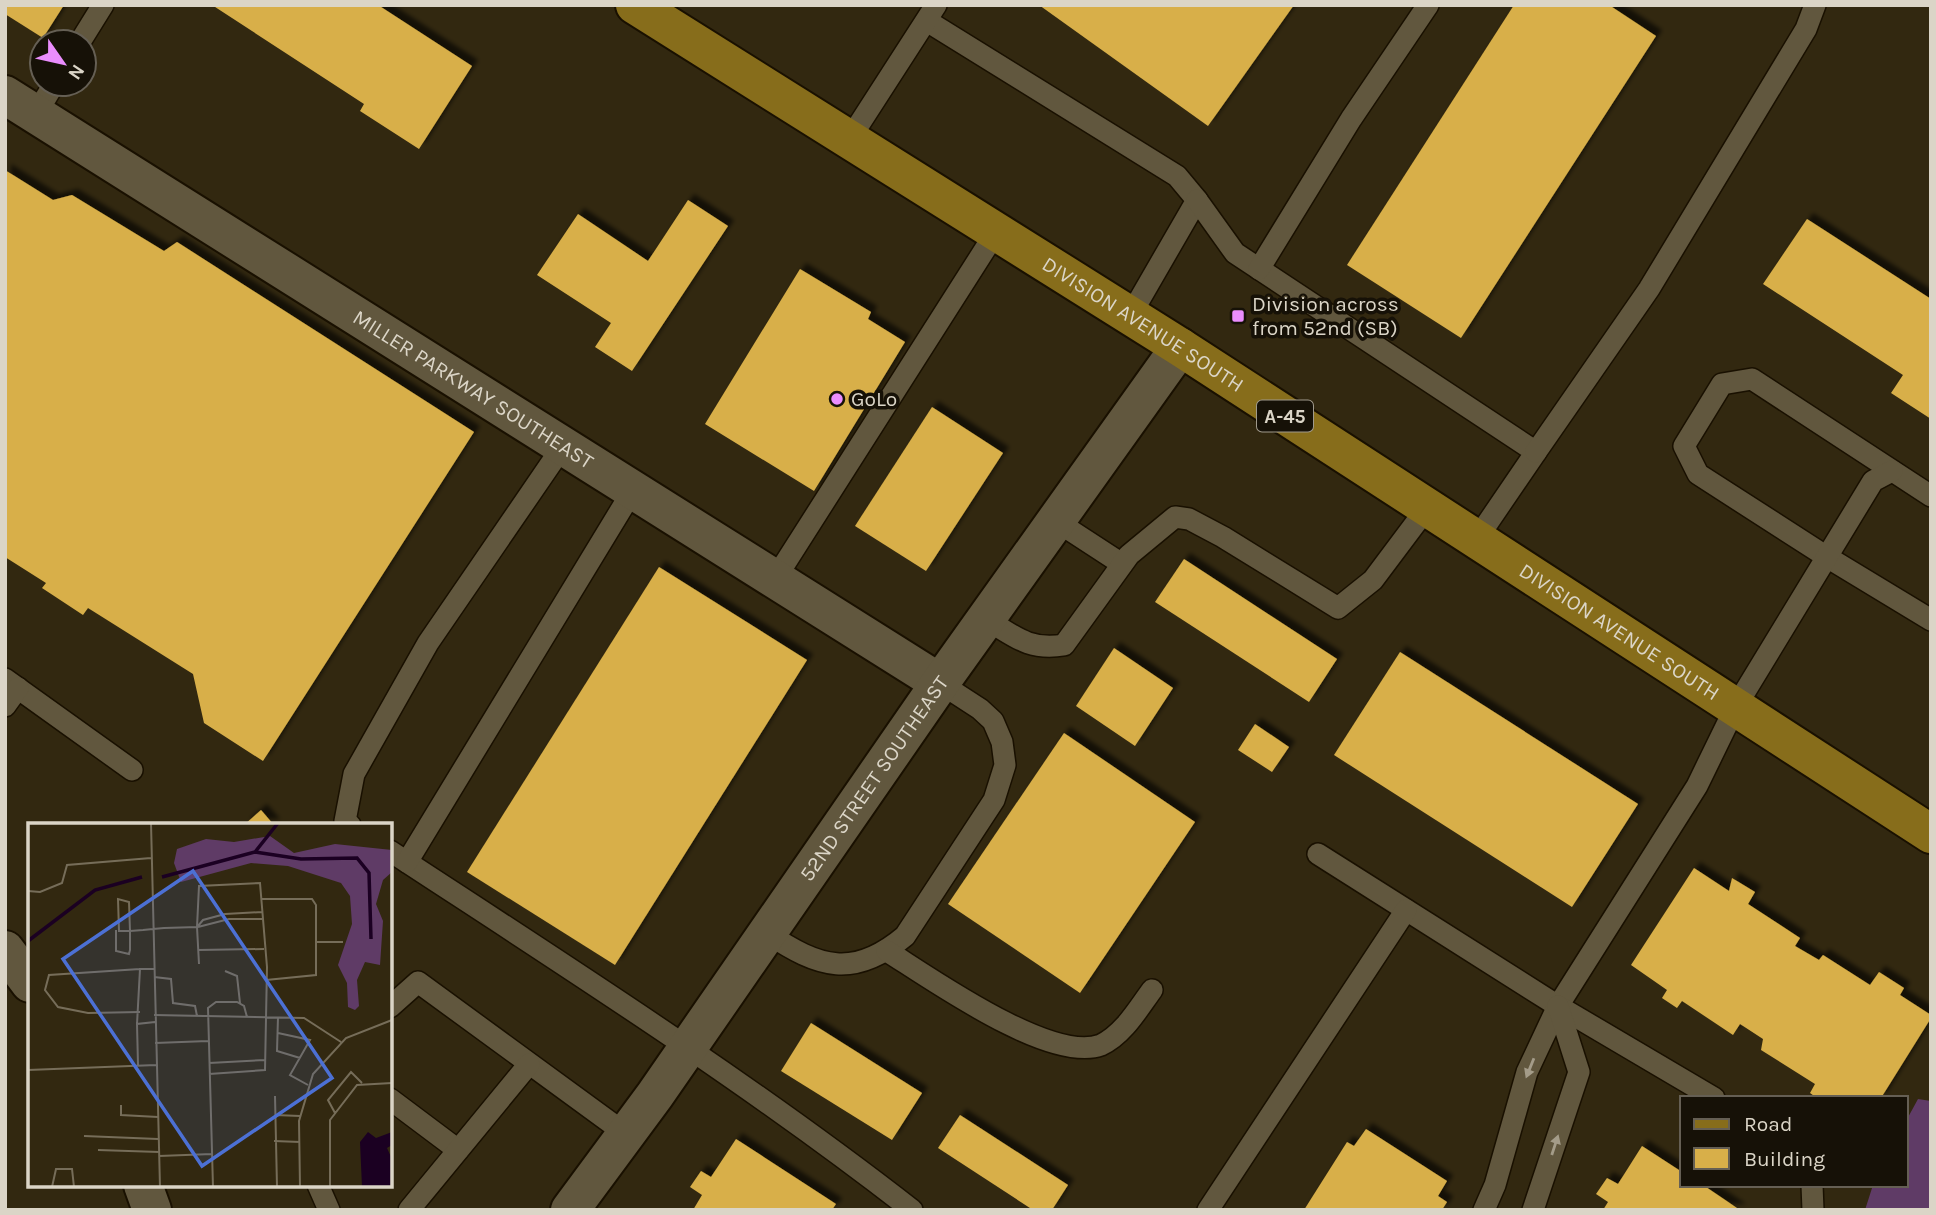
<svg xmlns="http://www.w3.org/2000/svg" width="1936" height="1215" viewBox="0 0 1936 1215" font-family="Karla,sans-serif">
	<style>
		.green { fill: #5f3b66 }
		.building { fill: #d8af49; filter: url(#shadow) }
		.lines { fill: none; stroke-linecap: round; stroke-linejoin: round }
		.service-casing { stroke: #191000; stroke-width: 24 }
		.minor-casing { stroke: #191000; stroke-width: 42 }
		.tertiary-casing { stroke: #191000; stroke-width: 42 }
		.secondary-casing { stroke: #191000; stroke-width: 42 }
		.primary-casing { stroke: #191000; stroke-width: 42 }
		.service { stroke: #61573e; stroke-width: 21 }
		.minor { stroke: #61573e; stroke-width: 38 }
		.tertiary { stroke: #61573e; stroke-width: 38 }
		.secondary { stroke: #61573e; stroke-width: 38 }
		.primary { stroke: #876d1b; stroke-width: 38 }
		.oneway { fill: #a49c89 }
		.poi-dot { fill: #ea8dfd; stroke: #161107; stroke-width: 2.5 }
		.labels { text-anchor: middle; stroke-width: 7; stroke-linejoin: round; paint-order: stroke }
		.shield { fill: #161107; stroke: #a09a8d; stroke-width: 2 }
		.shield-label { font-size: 19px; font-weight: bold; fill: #dbd5c7 }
		.poi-label { font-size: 21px; fill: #dbd5c7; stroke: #161107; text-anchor: start }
		.street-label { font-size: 21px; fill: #dbd5c7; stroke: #161107 }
		.inset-river { fill: none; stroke: #1b0022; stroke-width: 3.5 }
		.inset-road { fill: none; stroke: #766d59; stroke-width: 2 }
		.view { fill: #4c70d4; fill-opacity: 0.15; stroke: #4c70d4; stroke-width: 3.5 }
		.inset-edge { fill: none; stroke: #dbd5c7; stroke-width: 3.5 }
	</style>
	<defs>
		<filter id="shadow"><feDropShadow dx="6" dy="-6" stdDeviation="2" flood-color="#0009"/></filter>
	</defs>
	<rect width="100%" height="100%" fill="#322810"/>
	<path class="green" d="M 1918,1099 L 1931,1101 L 1931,1210 L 1865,1210 L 1873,1185 L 1906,1185 L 1906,1121 Z"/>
	<g class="building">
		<path d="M 5,5 L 64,5 L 43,38 L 5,14 Z"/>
		<path d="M 212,5 L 378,5 L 472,66 L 419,149 L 360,111 L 364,104 Z"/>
		<path d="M 1039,5 L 1294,5 L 1208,126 Z"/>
		<path d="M 1514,5 L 1609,5 L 1656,36 L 1461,338 L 1347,265 Z"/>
		<path d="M 5,170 L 53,200 L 72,195 L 164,251 L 177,242 L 474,432 L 263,761 L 204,723 L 193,674 L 88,608 L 83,615 L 42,588 L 46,583 L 5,557 Z"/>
		<path d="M 688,200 L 728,226 L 632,371 L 595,347 L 611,323 L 537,275 L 578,214 L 648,261 Z"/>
		<path d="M 1807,219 L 1931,299 L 1931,419 L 1891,393 L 1903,375 L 1763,284 Z"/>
		<path d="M 800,269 L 871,312 L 868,319 L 905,342 L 814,491 L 705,424 Z"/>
		<path d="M 932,407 L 1003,453 L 926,571 L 855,526 Z"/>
		<path d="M 1184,559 L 1337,659 L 1309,702 L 1155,602 Z"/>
		<path d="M 659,567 L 807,660 L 615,965 L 467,872 Z"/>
		<path d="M 1114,648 L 1173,688 L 1135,746 L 1076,706 Z"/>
		<path d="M 1400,652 L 1638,804 L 1572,907 L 1334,755 Z"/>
		<path d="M 1255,724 L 1289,747 L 1272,772 L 1238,750 Z"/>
		<path d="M 1064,733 L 1195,822 L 1080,993 L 948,904 Z"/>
		<path d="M 261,810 L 274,825 L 244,825 Z"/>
		<path d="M 1694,868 L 1729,891 L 1732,878 L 1755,892 L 1748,904 L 1800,938 L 1795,946 L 1819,960 L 1823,955 L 1870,985 L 1879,972 L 1904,988 L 1900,995 L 1931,1015 L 1931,1018 L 1881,1098 L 1817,1098 L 1810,1093 L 1815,1084 L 1761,1050 L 1763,1039 L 1740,1024 L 1733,1035 L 1682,1001 L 1677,1008 L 1662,998 L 1667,990 L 1631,965 Z"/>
		<path d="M 811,1023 L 922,1093 L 892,1140 L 781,1071 Z"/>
		<path d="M 960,1115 L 1068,1185 L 1052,1210 L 1033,1210 L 938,1148 Z"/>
		<path d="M 1366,1129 L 1447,1181 L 1438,1196 L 1447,1202 L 1442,1210 L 1304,1210 L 1347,1142 L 1354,1146 Z"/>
		<path d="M 736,1139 L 836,1204 L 832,1210 L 693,1210 L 702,1195 L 690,1187 L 701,1171 L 711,1177 Z"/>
		<path d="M 1642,1146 L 1682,1172 L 1682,1185 L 1703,1185 L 1740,1210 L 1603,1210 L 1608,1202 L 1596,1194 L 1607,1178 L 1618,1184 Z"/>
	</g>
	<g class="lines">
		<g class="service-casing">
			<g id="service">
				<path d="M 927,21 L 1177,176 L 1197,200 L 1130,316"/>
				<path d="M 80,42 L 103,5"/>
				<path d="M 36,114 L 54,84"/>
				<path d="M 849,140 L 936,5"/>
				<path d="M 1197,200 L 1235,253 L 1536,452 L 1476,540"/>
				<path d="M 1259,269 L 1351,119 L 1428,5"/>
				<path d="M 1536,452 L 1649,289 L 1806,29 L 1815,5"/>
				<path d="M 1931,496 L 1752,379 L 1722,384 L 1684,446 L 1698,474 L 1827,557 L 1931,620"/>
				<path d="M 1056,521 L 1122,564"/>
				<path d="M 775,579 L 996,232"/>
				<path d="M 986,619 C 1014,636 1029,651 1064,645 L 1129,555 L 1175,517 L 1189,519 L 1223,537 L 1338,608 L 1373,580 L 1427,508"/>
				<path d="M 5,679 L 132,770"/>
				<path d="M 5,706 L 18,688"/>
				<path d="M 350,825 L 345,821 L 354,774 L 428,643 L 563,446"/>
				<path d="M 390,851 C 567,967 745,1080 912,1210"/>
				<path d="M 1318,854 L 1558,1006 L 1697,786 L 1735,708 L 1873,481 L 1892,471"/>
				<path d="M 407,862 L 633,490"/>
				<path d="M 767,933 C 819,968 854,979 905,936 L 994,800 L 1005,765 L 1002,742 L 993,721 L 980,709 L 940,683"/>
				<path d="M 887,951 C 930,978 1051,1064 1101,1045 C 1123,1035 1138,1009 1152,990"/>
				<path d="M 1558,1006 L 1714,1098"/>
				<path d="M 390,1007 L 418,982 L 626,1134"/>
				<path d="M 390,1099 L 458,1150"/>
				<path d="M 318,1185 L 329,1210"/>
				<path d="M 1812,1185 L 1813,1210"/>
				<path d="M 409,1210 L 529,1064"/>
				<path d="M 1208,1210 L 1406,910"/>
				<path d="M 1484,1210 L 1495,1185 L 1527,1072 L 1558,1006"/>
				<path d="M 1533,1210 L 1579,1072 L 1558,1006"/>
			</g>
		</g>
		<g class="minor-casing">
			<g id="minor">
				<path id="s1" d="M 5,95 L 940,683"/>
			</g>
		</g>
		<g class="tertiary-casing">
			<g id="tertiary">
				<path id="s2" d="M 570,1210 L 655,1095 L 940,683 L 1180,347"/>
			</g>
		</g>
		<g class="secondary-casing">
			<g id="secondary">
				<path d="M 5,950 L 30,983"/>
				<path d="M 143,1185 L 152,1210"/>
			</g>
		</g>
		<g class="primary-casing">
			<g id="primary">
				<path id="s3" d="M 635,5 L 1180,347 L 1931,834"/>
			</g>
		</g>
		<use href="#service" class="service"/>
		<use href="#minor" class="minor"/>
		<use href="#tertiary" class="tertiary"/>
		<use href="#secondary" class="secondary"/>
		<use href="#primary" class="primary"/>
	</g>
	<defs><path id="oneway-solid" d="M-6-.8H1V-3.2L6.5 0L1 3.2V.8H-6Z" transform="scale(1.75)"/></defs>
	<g class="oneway">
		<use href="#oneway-solid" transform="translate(1530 1068) rotate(112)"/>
		<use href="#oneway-solid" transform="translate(1555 1145) rotate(-72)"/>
	</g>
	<g class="poi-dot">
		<rect x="1231" y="309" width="14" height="14" rx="3.5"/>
		<circle cx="837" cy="399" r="7"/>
	</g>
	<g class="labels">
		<rect class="shield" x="1257" y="400.5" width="56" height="31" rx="5"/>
		<g class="shield-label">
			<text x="1285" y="423">A-45</text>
		</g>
		<g class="poi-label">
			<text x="1252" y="311">Division across<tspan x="1252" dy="24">from 52nd (SB)</tspan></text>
			<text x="851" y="406">GoLo</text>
		</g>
		<g class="street-label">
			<text dy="7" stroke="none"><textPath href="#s3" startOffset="600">DIVISION AVENUE SOUTH</textPath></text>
			<text dy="7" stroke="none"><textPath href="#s1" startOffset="553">MILLER PARKWAY SOUTHEAST</textPath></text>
			<text dy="7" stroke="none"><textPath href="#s3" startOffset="1167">DIVISION AVENUE SOUTH</textPath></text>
			<text dy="7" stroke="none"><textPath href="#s2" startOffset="528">52ND STREET SOUTHEAST</textPath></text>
		</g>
	</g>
	<g transform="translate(28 823)">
		<rect width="364" height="364" fill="#322810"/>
		<path d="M 242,13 L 266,30 L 307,21 L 364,27 L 364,49 L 355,57 L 348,81 L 355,98 L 352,142 L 337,139 L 329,157 L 331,183 L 327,187 L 320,184 L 319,160 L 310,142 L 324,101 L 322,73 L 313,60 L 260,43 L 223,40 L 153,59 L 146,40 L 149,26 L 178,16 L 206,19 Z" fill="#5f3b66"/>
		<path d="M 340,309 L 348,315 L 364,309 L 364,322 L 359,325 L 364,336 L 364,364 L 334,364 L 332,319 Z" fill="#1b0022"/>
		<path class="inset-river" d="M 227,29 L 273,36 L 329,35 L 341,50 L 343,116M 134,54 L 227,29 L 250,0M 0,118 L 67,67 L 114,54"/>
		<path class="inset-road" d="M 123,0 L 132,364M 0,68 L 12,69 L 34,60 L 39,42 L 123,35M 233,76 L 284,76 L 288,82 L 288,152 L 238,157M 170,103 L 175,97 L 197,91 L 234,89M 169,104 L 171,63 L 232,60 L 239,144 L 237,247 L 181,251M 170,104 L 201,96 L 234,96M 88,107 L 88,128 L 101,131 L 102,127 L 102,108 L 101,79 L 90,76 L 91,108 L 102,108 L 115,107 L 125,106 L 136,105 L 169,104 L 171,141M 289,119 L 315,119M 170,127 L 236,126M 112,146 L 21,152 L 17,167 L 30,184 L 60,190 L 112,189M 197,148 L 209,153 L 212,180M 126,154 L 143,156 L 145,180 L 167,183 L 169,193M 126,192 L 276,195 L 313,219M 250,194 L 249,228 L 272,235M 109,201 L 112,146 L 126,146M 250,210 L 282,217 L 262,252 L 280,262M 127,220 L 180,218M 181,240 L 237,237M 110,242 L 109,201 L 127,199M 0,247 L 128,242M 247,273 L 249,364M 93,282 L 93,292 L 130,294M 307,290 L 300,277 L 323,249 L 334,260M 247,292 L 272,293M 56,313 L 130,316M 246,318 L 272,319M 70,327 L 131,329M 131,333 L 184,331M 24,364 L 28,346 L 44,346 L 46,364M 185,364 L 180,185 L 188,179 L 209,179 L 216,183 L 219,194M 272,364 L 271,298 L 285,251 L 318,215 L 364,197M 302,364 L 302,297 L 329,262 L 364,260"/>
		<path class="view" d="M 165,48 L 304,255 L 174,343 L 35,136 Z"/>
		<rect width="364" height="364" class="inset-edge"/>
	</g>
	<rect width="1936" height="1215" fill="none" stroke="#dbd5c7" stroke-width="14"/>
	<rect x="1680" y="1096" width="228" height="91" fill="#161107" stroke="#655f54" stroke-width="2"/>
	<rect x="1694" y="1119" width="35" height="10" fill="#876d1b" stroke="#655f54" stroke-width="2"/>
	<text x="1744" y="1131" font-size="21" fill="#dbd5c7">Road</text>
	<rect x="1694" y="1148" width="35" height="21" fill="#d8af49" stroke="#655f54" stroke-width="2"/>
	<text x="1744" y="1166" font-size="21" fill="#dbd5c7">Building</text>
	<g transform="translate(63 63) rotate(124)"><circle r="33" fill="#161107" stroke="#655f54" stroke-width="2"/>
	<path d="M0-5L12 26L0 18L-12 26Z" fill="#ea8dfd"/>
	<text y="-10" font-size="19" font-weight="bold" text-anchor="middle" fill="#dbd5c7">N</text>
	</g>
</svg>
